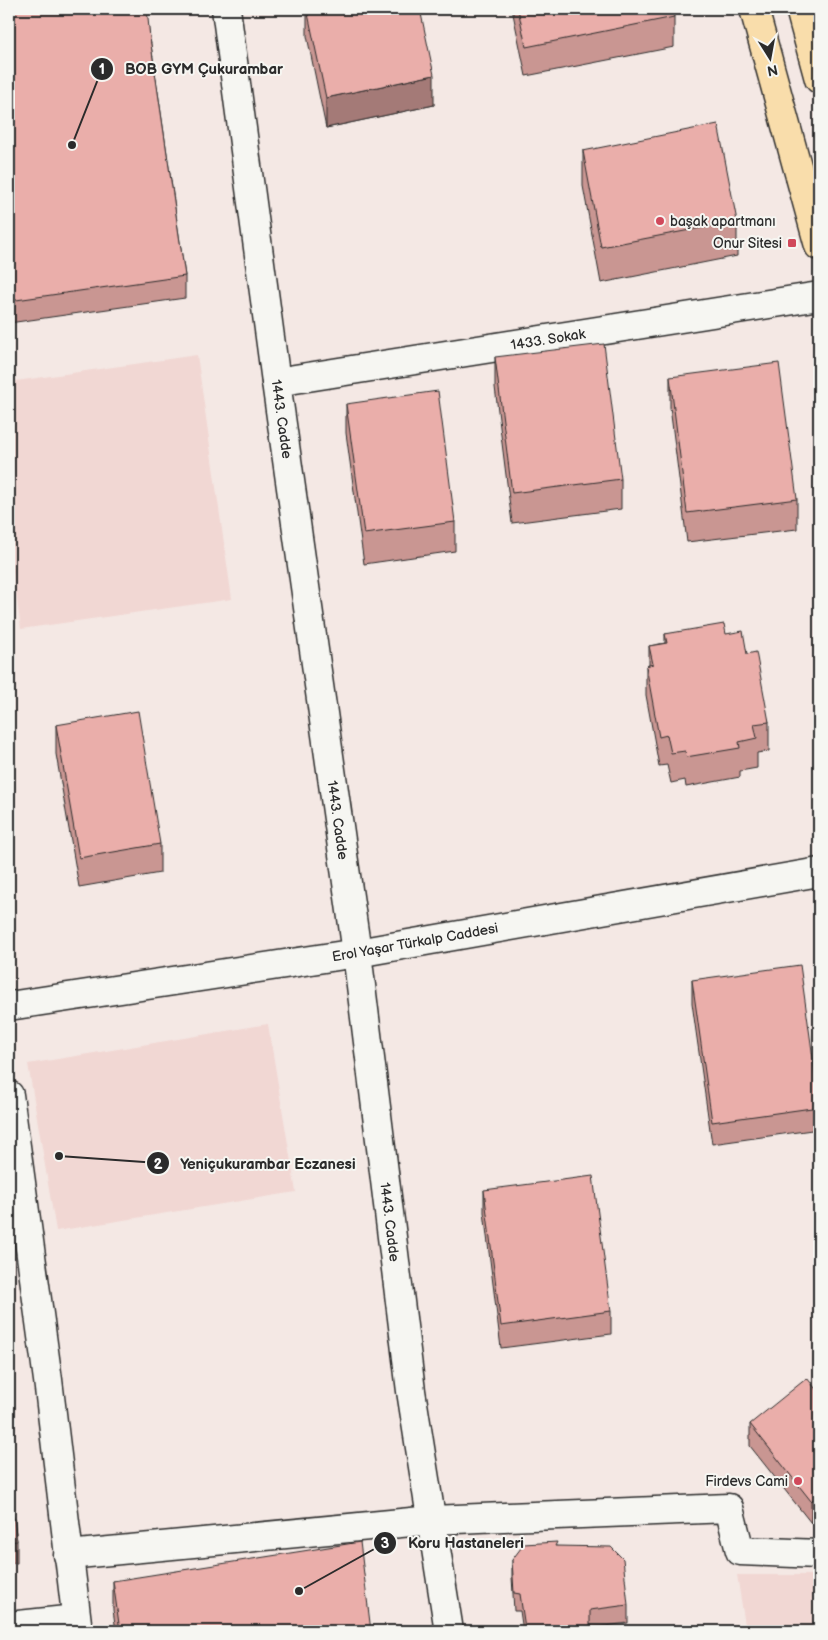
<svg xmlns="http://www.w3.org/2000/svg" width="828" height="1640" viewBox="0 0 828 1640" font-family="'Balsamiq Sans',sans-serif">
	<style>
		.built { fill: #f1d7d3 }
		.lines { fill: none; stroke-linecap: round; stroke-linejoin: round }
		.minor-casing { stroke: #2b2b2b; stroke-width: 31 }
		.major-casing { stroke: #2b2b2b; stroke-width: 31 }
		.minor { stroke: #f6f6f2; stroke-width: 28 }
		.major { stroke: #f9ddab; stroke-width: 28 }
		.wall { fill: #c99692; stroke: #2b2b2b }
		.shaded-wall { fill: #a47a77; stroke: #2b2b2b }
		.building { fill: #eaaeaa; stroke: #2b2b2b }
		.poi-dot { fill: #d1495b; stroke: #f6f6f2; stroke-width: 2 }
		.labels { text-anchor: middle; stroke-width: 4; stroke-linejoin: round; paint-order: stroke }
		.poi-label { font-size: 14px; fill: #2b2b2b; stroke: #f6f6f2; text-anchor: end }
		.street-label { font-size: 14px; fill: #2b2b2b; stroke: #f6f6f2 }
		.leader { fill: none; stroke: #2b2b2b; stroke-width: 2 }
		.callout-dot { fill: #2b2b2b; stroke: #f6f6f2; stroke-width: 2 }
		.mark-label { font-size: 15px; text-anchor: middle; font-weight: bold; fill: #fff }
		.callout-label { font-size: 15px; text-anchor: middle; font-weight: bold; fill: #2b2b2b; stroke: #f6f6f2; stroke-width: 4; stroke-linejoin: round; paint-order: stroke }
	</style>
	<rect width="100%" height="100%" fill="#f4e8e4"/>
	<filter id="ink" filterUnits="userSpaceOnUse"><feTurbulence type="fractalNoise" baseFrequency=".02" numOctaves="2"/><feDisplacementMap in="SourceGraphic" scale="10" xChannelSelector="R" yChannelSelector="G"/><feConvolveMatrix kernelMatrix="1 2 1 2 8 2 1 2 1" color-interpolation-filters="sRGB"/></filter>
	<g filter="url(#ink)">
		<g class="built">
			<path d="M 197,355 L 232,599 L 21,629 L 9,542 L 9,382 Z"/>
			<path d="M 268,1024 L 296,1192 L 56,1231 L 28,1064 Z"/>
			<path d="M 737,1575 L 819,1575 L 819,1631 L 746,1631 Z"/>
		</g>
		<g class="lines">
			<g class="minor-casing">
				<g id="minor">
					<path d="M 226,9 L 276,382 L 357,953 L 411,1391 L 449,1631"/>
					<path d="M 276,382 L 819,296"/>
					<path d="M 9,1006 L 357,953 L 819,872"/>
					<path d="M 9,1095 L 48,1380 L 78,1631"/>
					<path d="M 68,1555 L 432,1520 L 729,1508 L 740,1551 L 819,1554"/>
					<path d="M 9,1626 L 76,1619"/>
				</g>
			</g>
			<g class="major-casing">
				<g id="major">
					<path d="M 754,9 L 819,246"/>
					<path d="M 800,9 L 819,79"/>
				</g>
			</g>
			<use href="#minor" class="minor"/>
			<use href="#major" class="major"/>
		</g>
		<g class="wall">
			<path d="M 9,9 L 150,38 L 185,276 L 185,298 L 9,323 Z"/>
			<path d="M 307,9 L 420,9 L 434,105 L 326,128 L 307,36 Z"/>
			<path d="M 512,9 L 672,9 L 674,17 L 674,47 L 526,76 Z"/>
			<path d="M 583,151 L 737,221 L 737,256 L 601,283 L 583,186 Z"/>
			<path d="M 495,357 L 621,479 L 621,509 L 512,523 L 495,387 Z"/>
			<path d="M 670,377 L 797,499 L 797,529 L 687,542 L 670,407 Z"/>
			<path d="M 346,404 L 455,522 L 455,551 L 364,564 L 346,433 Z"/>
			<path d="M 665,634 L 726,634 L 747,654 L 769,722 L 769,751 L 757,753 L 757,768 L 740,771 L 740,777 L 686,787 L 685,780 L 671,783 L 667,765 L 659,766 L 646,695 L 646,666 L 649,665 L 649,646 L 665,643 Z"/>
			<path d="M 56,725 L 160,844 L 160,873 L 79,887 L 56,754 Z"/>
			<path d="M 692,980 L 819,1101 L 819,1129 L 712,1144 L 692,1003 Z"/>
			<path d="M 484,1190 L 611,1311 L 611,1334 L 501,1348 L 484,1212 Z"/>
			<path d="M 819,1393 L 811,1523 L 750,1446 L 750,1424 Z"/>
			<path d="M 9,1484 L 17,1541 L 17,1563 L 9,1564 Z"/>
			<path d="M 557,1546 L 628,1605 L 628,1623 L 590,1628 L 590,1631 L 523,1631 L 520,1611 L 514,1611 L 512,1577 L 512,1560 Z"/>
			<path d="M 113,1581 L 371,1631 L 116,1631 L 113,1610 Z"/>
		</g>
		<g class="shaded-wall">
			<path d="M 434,75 L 434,105 L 326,128 L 326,98 Z"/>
			<path d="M 819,1494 L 819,1516 L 811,1523 L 811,1501 Z"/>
		</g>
		<g class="building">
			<path d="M 9,9 L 147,9 L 150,38 L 185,276 L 9,301 Z"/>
			<path d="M 307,9 L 420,9 L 434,75 L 326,98 Z"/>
			<path d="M 518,9 L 672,9 L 674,17 L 526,47 Z"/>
			<path d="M 718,124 L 737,221 L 601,247 L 583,151 Z"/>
			<path d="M 604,344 L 621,479 L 512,493 L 495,357 Z"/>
			<path d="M 779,363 L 797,499 L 687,513 L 670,377 Z"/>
			<path d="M 438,391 L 455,522 L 364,534 L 346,404 Z"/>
			<path d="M 724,624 L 726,634 L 743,631 L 747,654 L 756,652 L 769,722 L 754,724 L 757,738 L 739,742 L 740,748 L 686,757 L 685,751 L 671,753 L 667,735 L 659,737 L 646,666 L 653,664 L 649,646 L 667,643 L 665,634 Z"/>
			<path d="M 138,711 L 160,844 L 79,858 L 56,725 Z"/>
			<path d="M 800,965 L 819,1101 L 819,1107 L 712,1122 L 692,980 Z"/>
			<path d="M 593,1176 L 611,1311 L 501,1326 L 484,1190 Z"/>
			<path d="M 807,1378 L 819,1393 L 819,1494 L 811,1501 L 750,1424 Z"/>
			<path d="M 9,1484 L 17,1541 L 9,1542 Z"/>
			<path d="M 360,1542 L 371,1631 L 120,1631 L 113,1581 Z"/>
			<path d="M 557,1542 L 555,1546 L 611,1547 L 623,1559 L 628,1605 L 590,1610 L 590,1631 L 526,1631 L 525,1628 L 520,1594 L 514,1593 L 512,1560 L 524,1544 Z"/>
		</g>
	</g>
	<g class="poi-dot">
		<circle cx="660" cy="221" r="5"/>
		<rect x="787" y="238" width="10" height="10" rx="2.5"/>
		<circle cx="798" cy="1481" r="5"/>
	</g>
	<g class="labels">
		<g class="poi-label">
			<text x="670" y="226" text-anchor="start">başak apartmanı</text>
			<text x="782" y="248">Onur Sitesi</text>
			<text x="788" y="1486">Firdevs Cami</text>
		</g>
		<g class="street-label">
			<text transform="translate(548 339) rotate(-9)" y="5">1433. Sokak</text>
			<text transform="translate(282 419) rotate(82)" y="5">1443. Cadde</text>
			<text transform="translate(338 820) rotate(82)" y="5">1443. Cadde</text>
			<text transform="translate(415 942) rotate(-10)" y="5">Erol Yaşar Türkalp Caddesi</text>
			<text transform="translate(390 1222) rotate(83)" y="5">1443. Cadde</text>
		</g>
	</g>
	<path class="leader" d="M72 145L102 69M59 1156L158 1163M299 1591L385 1543"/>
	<g class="callout-dot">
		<circle cx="72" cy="145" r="5"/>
		<circle cx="59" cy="1156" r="5"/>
		<circle cx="299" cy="1591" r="5"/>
		<circle cx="102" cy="69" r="12"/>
		<circle cx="158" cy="1163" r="12"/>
		<circle cx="385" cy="1543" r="12"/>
	</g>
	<g class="mark-label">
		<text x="102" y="74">1</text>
		<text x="158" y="1169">2</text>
		<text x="385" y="1548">3</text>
	</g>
	<g class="callout-label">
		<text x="204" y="74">BOB GYM Çukurambar</text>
		<text x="268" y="1169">Yeniçukurambar Eczanesi</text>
		<text x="466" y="1548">Koru Hastaneleri</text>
	</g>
	<rect width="828" height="1640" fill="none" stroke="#f6f6f2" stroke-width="30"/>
	<rect x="15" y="15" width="798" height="1610" fill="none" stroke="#2b2b2b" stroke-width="2" filter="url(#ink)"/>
	<g transform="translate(770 58) rotate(169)" stroke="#f6f6f2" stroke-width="4" paint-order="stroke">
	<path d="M0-4L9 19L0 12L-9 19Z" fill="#2b2b2b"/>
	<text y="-8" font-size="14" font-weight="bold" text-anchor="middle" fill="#2b2b2b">N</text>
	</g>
</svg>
